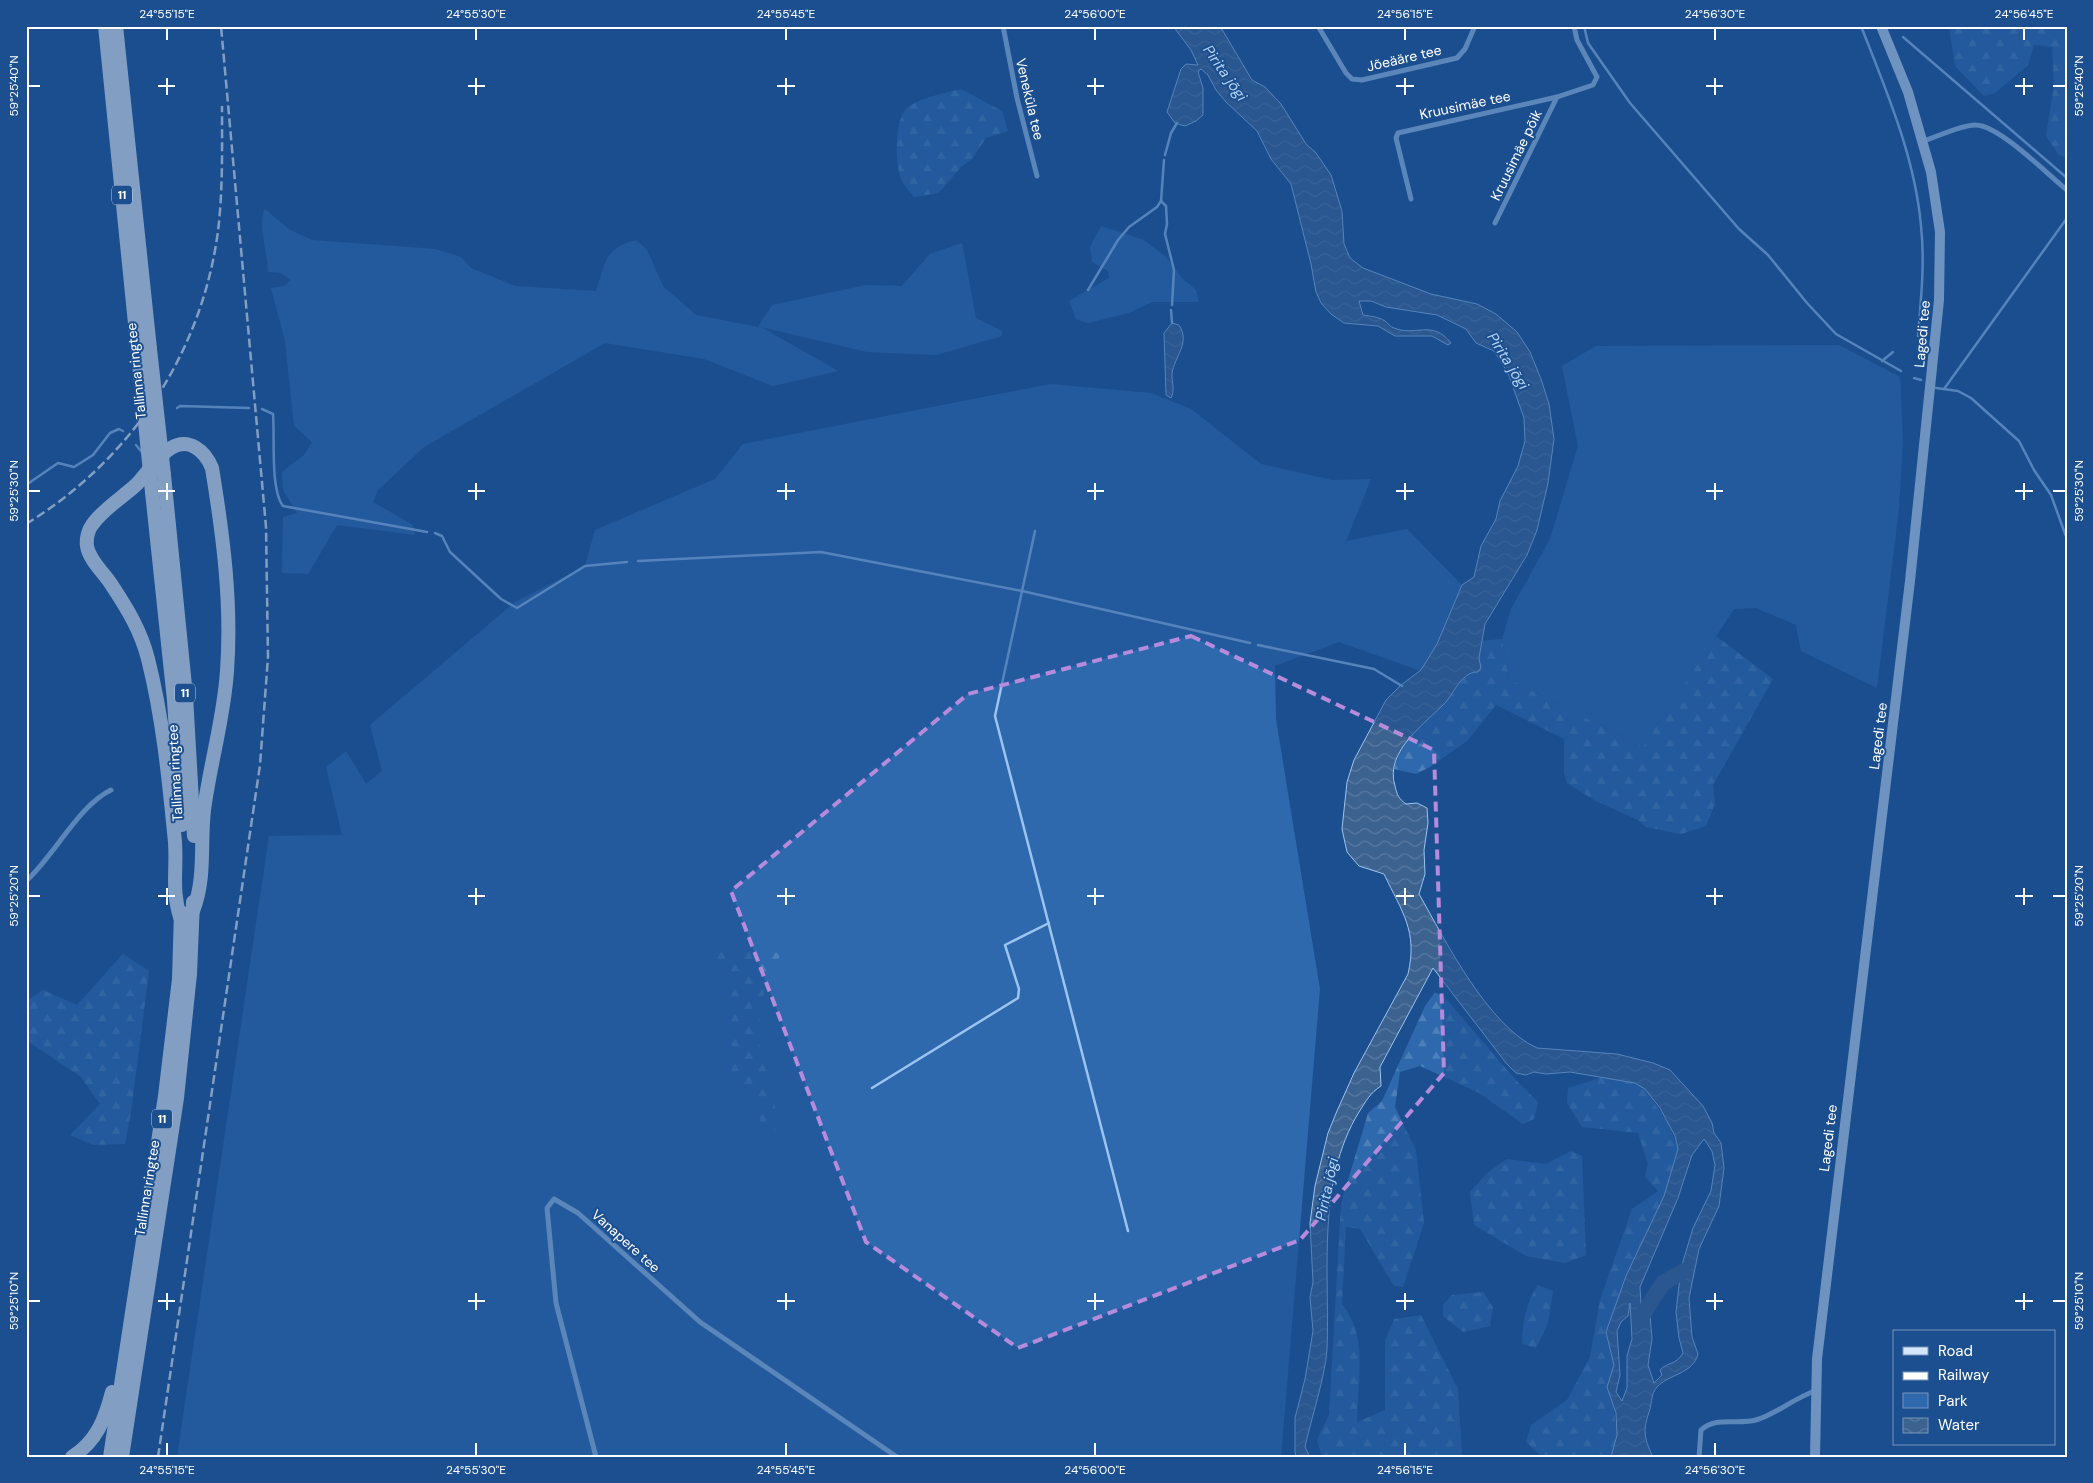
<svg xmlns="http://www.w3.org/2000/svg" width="2093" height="1483" viewBox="0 0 2093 1483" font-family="'DM Sans',sans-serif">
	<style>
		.green { fill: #2e69ad }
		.forest { fill: url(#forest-firs) }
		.water { fill: url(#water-waves); stroke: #9cc4f0; fill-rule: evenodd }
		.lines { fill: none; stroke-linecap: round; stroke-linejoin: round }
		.stream { stroke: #9cc4f0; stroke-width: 2.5 }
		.river { stroke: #3c6290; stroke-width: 16 }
		.street { stroke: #a9c9ee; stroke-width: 5 }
		.secondary { stroke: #d6e6fa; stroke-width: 10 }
		.highway { stroke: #fff; stroke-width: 14 }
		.rail { stroke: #fff; stroke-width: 2.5; stroke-dasharray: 9 4; stroke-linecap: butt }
		.highway-bridge { stroke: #fff; stroke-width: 14 }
		.marked { fill: none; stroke: #b68bdc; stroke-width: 4; stroke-dasharray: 10 6; stroke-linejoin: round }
		.ticks { fill: none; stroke: #fff; stroke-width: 2 }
		.labels { text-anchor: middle; stroke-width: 4; stroke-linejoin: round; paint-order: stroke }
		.shield { fill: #1b4f8f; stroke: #bbcadd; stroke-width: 1 }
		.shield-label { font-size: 12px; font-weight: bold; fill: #fff }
		.street-label { font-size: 14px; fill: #fff; stroke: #1b4f8f }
		.water-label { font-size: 15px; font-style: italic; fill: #b5d3f5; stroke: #1b4f8f }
		.neatline { fill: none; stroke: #fff; stroke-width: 2 }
		.ticks-label { font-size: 12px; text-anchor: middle; fill: #fff }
	</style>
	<defs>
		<pattern id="forest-firs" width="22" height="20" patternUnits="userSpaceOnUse" patternTransform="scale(1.25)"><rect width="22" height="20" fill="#2e69ad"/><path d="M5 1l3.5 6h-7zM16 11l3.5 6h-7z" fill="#4d80b9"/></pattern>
		<pattern id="water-waves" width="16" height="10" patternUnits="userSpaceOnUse" patternTransform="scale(1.25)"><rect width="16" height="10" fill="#3c6290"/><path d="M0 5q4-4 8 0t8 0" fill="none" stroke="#597aa1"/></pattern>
	</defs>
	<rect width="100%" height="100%" fill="#1b4f8f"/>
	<g class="green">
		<path d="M 265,209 L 290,230 L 312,240 L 435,249 L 461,257 L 471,268 L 515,286 L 596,291 C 605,264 604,248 636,240 L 647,250 L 663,286 L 696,315 L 758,327 L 772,305 L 866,285 L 902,286 L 930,254 L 962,243 L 976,318 L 1002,331 L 1002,336 L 936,355 L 867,352 L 761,327 L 838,371 L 773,386 L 704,359 L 605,343 L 424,447 L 378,490 L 373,502 L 413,525 L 415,535 L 337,525 L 308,574 L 282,573 L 283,517 L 297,513 L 283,490 L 282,472 L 304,455 L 312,442 L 294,426 L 285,341 L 271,288 L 284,286 L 291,280 L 281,273 L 268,272 C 268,254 257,224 265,209 Z"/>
		<path d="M 1101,226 L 1144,240 L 1165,256 L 1182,278 L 1196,290 L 1199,302 L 1152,302 L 1129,313 L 1088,323 L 1076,319 L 1069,301 L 1109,278 L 1108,271 L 1092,262 L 1090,247 Z"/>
		<path d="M 1839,345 L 1900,377 L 1903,441 L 1899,508 L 1877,688 L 1801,651 L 1796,625 L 1756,608 L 1734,609 L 1643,747 L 1509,679 L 1502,639 L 1511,609 L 1550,539 L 1578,446 L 1562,366 L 1596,346 Z"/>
		<path d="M 1050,384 L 1151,393 L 1191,409 L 1261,464 L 1332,480 L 1371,479 L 1346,541 L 1407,529 L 1462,585 L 1437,644 L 1421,671 L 1339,642 L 1275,666 L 1276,719 L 1320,989 L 1281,1457 L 177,1457 L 269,836 L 342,835 L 326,767 L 346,751 L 366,784 L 382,771 L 370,725 L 515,602 L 585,566 L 595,530 L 715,479 L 743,444 Z"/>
	</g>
	<g class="forest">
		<path d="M 1949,26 L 2067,26 L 2067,158 L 2059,155 L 2046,136 L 2054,86 L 2052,47 L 2034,45 L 2028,65 L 1995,93 L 1984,96 L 1955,66 Z"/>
		<path d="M 961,89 L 1002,111 L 1008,131 L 986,138 L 972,159 L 961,167 L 939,193 L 914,197 C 911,192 905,187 902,181 C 895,167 894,122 906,109 C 917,98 946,93 961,89 Z"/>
		<path d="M 1716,636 L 1773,679 L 1713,785 L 1715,804 L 1706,826 L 1681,834 L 1646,827 L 1638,820 L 1594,800 L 1567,783 L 1564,773 L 1564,739 L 1496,705 L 1467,741 L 1430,767 L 1416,774 L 1394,769 L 1400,752 L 1413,733 L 1445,702 L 1465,677 L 1473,671 L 1479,658 L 1481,641 L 1502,639 L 1509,679 L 1643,747 Z"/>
		<path d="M 713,949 L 781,953 L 764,991 L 757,1035 L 778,1119 L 775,1130 L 763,1131 L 753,1095 L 730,1084 L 732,1001 Z"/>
		<path d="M 123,954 L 149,971 L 131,1112 L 125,1144 L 93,1145 L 70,1135 L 100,1104 L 81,1077 L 26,1040 L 26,1001 L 43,990 L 77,1005 Z"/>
		<path d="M 1435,992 L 1447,1000 L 1514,1078 L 1538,1102 L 1534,1119 L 1523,1124 L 1479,1093 L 1420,1066 L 1400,1072 L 1395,1107 L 1416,1150 L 1424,1223 L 1403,1287 L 1394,1286 L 1360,1229 L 1346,1227 L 1342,1304 C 1369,1337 1357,1382 1357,1422 L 1385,1410 L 1385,1341 L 1394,1319 L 1421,1315 L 1458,1389 L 1462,1457 L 1322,1457 L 1317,1440 L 1329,1415 L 1341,1204 L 1368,1113 L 1382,1101 L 1425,1006 Z"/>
		<path d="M 1606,1076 L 1635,1083 L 1645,1089 L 1668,1123 L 1678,1149 L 1664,1196 L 1626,1276 L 1606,1332 L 1614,1365 L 1610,1375 L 1617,1435 L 1611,1457 L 1542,1457 L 1526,1442 L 1531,1425 L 1567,1400 L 1590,1357 L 1600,1300 L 1632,1209 L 1658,1191 L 1645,1177 L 1648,1164 L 1638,1133 L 1582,1127 L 1567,1103 L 1568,1088 Z"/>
		<path d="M 1571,1151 L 1582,1156 L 1586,1255 L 1565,1263 L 1526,1256 L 1474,1225 L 1470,1192 L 1487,1173 L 1507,1159 L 1546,1164 Z"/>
		<path d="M 1538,1285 L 1553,1291 L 1548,1323 L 1536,1348 L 1522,1344 C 1523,1322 1525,1304 1538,1285 Z"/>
		<path d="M 1483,1292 L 1493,1307 L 1490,1326 L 1463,1332 L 1443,1316 L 1443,1305 L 1452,1295 Z"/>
	</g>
	<g class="water">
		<path d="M 1173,26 L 1220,26 L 1252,80 L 1265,87 L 1281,104 L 1306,144 L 1316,153 L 1331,175 L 1342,211 L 1344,244 L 1350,258 L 1363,268 L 1431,294 L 1477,304 L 1496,314 L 1517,332 L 1530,352 L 1541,379 L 1549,404 L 1554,439 L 1548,483 L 1537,530 L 1527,555 L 1485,624 L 1479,658 L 1481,668 L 1478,672 C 1463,671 1454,692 1446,702 C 1426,723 1384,751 1395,786 C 1397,795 1399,799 1406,804 L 1417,803 L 1427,808 L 1428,823 L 1424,850 L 1425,874 L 1419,894 C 1445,940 1488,1026 1537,1048 L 1617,1054 L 1653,1063 L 1670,1070 L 1703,1106 L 1712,1123 L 1714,1133 L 1721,1143 L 1724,1168 L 1719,1206 L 1699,1249 L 1689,1298 L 1692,1337 L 1698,1354 C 1693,1374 1669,1374 1657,1387 C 1651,1394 1652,1401 1650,1409 C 1643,1430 1643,1436 1653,1457 L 1611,1457 L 1617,1435 L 1616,1413 L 1607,1387 L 1614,1365 L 1606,1332 L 1626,1276 L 1664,1196 L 1678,1149 L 1675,1136 L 1660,1108 L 1645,1089 L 1635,1083 L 1570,1072 L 1546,1074 L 1534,1072 L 1526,1075 L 1516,1073 L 1506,1063 L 1433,968 L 1380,1067 L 1381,1086 C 1370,1093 1366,1101 1359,1112 C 1316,1182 1330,1272 1327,1350 C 1325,1377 1311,1419 1305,1447 L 1310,1457 L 1296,1457 L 1295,1452 L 1295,1418 L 1305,1379 L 1313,1331 L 1310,1297 L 1313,1282 L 1310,1223 L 1315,1186 L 1328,1133 L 1337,1111 L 1354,1073 L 1408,974 C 1418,931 1402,912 1384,874 L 1359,866 L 1347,852 L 1342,829 L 1347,782 L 1354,760 L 1386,700 L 1401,685 L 1421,670 L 1437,644 L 1462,585 L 1474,577 L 1481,546 L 1496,519 L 1500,501 L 1518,466 L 1525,441 L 1524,418 L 1508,373 L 1494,351 L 1476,343 L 1466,329 L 1437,315 L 1386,307 L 1371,301 L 1359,301 L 1363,315 C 1370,316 1379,317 1385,321 C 1388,323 1390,327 1394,328 C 1416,337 1432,319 1451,343 L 1448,345 L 1432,336 L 1395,336 L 1378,326 L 1344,323 L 1331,314 L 1321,303 L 1316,292 L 1311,264 L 1291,184 L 1271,159 L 1257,131 L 1226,102 L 1216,90 L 1208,75 L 1201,69 L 1198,72 L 1203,88 L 1203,115 L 1196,121 L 1185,126 L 1175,123 L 1167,112 L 1181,69 L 1186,64 L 1198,65 L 1191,50 ZM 1704,1139 L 1712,1151 L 1715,1165 L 1711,1191 L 1693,1228 L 1681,1268 L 1676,1312 L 1679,1338 L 1683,1353 C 1675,1366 1669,1361 1660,1370 L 1662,1375 L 1654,1383 L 1648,1365 L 1652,1339 L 1650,1315 L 1641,1305 L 1640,1287 L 1678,1198 L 1692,1155 ZM 1630,1303 L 1632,1339 L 1627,1356 L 1627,1388 L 1622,1401 L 1616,1392 L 1620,1375 L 1617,1331 L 1621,1322 L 1628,1316 Z"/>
		<path d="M 1172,323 L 1179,325 C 1191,343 1174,357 1172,374 C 1172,383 1175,391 1171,398 L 1166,395 L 1164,333 Z"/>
	</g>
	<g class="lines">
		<g class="stream">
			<path d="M 1584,26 L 1588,43 L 1630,103 L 1739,229 L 1768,255 L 1807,303 L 1836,334 L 1901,371"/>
			<path d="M 1861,26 C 1886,90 1915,157 1921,226 C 1925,263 1921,299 1918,336"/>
			<path d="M 1903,37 L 2067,178"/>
			<path d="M 1165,155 L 1171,133 L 1177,123"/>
			<path d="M 1161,201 L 1166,206 L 1167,224 L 1165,234 L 1174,270 L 1172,305"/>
			<path d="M 1088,290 L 1118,240 L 1129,227 L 1157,207 L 1161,201 L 1164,160"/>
			<path d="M 1171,310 L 1172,323"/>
			<path d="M 1882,361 L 1893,352"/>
			<path d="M 1914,378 L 1921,380"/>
			<path d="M 1936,388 L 1958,391 L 1971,398 L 2019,441 L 2034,470 L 2051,495 L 2067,539"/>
			<path d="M 1944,389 L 2067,218"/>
			<path d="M 177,408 L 180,406 L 249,408"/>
			<path d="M 262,409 L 273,414 C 275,436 270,490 283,506 L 427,532"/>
			<path d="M 136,445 L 141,451 L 143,449"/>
			<path d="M 26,485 L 58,463 L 74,467 L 93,455 L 110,433 L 119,429 L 123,431"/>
			<path d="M 1035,531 L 995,716 L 1128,1231"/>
			<path d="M 435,533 L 442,536 L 450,552 L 501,599 L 517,608 L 585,566 L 627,562"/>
			<path d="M 638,561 L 821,552 L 1022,591 L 1250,643"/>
			<path d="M 1258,645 L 1374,669 L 1402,686"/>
			<path d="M 872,1088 L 1018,998 L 1019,989 L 1005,945 L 1049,923"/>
		</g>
		<path class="river" d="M 1640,1319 L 1663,1283 L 1684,1271"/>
		<g class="street">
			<path d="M 1003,26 L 1017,98 L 1037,176"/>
			<path d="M 1318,26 L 1346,73 L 1352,79 L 1362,80 L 1457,58 L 1465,49 L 1475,26"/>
			<path d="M 1923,141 C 1937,137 1963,124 1976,125 C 2000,126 2047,174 2067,190"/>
			<path d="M 1411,199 L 1396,138 L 1398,133 L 1557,97 L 1593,85 L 1597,77 L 1577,40 L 1574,26"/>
			<path d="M 1495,223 L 1557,97"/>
			<path d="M 26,881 C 54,856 79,805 111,790"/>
			<path d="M 596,1457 L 556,1303 L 547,1208 L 554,1199 L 578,1213 L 700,1322 L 897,1457"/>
			<path d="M 1699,1457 L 1701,1430 C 1716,1416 1737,1425 1756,1420 C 1775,1415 1794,1398 1815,1391"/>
		</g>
		<path class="secondary" d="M 1815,1457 L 1817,1359 L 1910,581 L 1939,300 L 1940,232 L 1931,172 L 1908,92 L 1881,26"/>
		<g class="highway">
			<path d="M 105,26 L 139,363"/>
			<path d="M 116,26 L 150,349"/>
			<path d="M 164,475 L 186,696 L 194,836"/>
			<path d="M 152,492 L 174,700 L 182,825"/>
			<path d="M 181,920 C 171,891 177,871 175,842 C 169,781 163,718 148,659 C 141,631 127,608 111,584 C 104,573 89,560 87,546 C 86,539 88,530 92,525 C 103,509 123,497 137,484 C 147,473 158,456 171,448 C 189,437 205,451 212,468 C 223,535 232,603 227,671 C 224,718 210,764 204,810 C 200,844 206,878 193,911"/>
			<path d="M 72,1457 C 97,1441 105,1419 112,1392"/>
			<path d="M 110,1457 L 165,1096 L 179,979 L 181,912"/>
			<path d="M 122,1457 L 177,1098 L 190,974 L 193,902"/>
		</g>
		<g class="rail">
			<path d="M 26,524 C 131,460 202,353 218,231 C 223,190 222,147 222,106"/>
			<path d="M 158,1457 L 260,765 L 268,657 L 266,527 L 221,26"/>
		</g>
		<g class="highway-bridge">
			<path d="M 150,349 L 164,475"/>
			<path d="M 139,363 L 152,492"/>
		</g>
	</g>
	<path d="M0 0H2093V1483H0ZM 1191,636 L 1434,750 L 1444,1073 L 1300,1240 L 1018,1348 L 866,1242 L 731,891 L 968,694 Z" fill="#1b4f8f" fill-opacity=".55" fill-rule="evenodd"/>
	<path class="marked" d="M 1191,636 L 1434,750 L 1444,1073 L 1300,1240 L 1018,1348 L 866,1242 L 731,891 L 968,694 Z"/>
	<path class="ticks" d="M 167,28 L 167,40M 476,28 L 476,40M 786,28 L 786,40M 1095,28 L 1095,40M 1405,28 L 1405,40M 1715,28 L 1715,40M 2024,28 L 2024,40M 167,78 L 167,95M 476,78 L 476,95M 786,78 L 786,95M 1095,78 L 1095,95M 1405,78 L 1405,95M 1715,78 L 1715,95M 2024,78 L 2024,95M 28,86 L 40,86M 158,86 L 175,86M 468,86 L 485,86M 777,86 L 795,86M 1087,86 L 1104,86M 1396,86 L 1414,86M 1706,86 L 1723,86M 2015,86 L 2033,86M 2053,86 L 2066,86M 167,483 L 167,500M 476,483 L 476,500M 786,483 L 786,500M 1095,483 L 1095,500M 1405,483 L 1405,500M 1715,483 L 1715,500M 2024,483 L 2024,500M 28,491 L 40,491M 158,491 L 175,491M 468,491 L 485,491M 777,491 L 795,491M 1087,491 L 1104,491M 1396,491 L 1414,491M 1706,491 L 1723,491M 2015,491 L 2033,491M 2053,491 L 2066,491M 167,888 L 167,905M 476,888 L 476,905M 786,888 L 786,905M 1095,888 L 1095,905M 1405,888 L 1405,905M 1715,888 L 1715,905M 2024,888 L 2024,905M 28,896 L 40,896M 158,896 L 175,896M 468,896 L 485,896M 777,896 L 795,896M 1087,896 L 1104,896M 1396,896 L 1414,896M 1706,896 L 1723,896M 2015,896 L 2033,896M 2053,896 L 2066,896M 167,1293 L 167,1310M 476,1293 L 476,1310M 786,1293 L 786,1310M 1095,1293 L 1095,1310M 1405,1293 L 1405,1310M 1715,1293 L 1715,1310M 2024,1293 L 2024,1310M 28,1301 L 40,1301M 158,1301 L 175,1301M 468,1301 L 485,1301M 777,1301 L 795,1301M 1087,1301 L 1104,1301M 1396,1301 L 1414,1301M 1706,1301 L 1723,1301M 2015,1301 L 2033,1301M 2053,1301 L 2066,1301M 167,1443 L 167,1456M 476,1443 L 476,1456M 786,1443 L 786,1456M 1095,1443 L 1095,1456M 1405,1443 L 1405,1456M 1715,1443 L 1715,1456"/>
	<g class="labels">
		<g class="shield">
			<rect x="112" y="185.5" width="20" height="19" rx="4"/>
			<rect x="175" y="683.5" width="20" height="19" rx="4"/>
			<rect x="152" y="1109.5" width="20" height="19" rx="4"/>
		</g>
		<g class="shield-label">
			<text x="122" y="199">11</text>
			<text x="185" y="697">11</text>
			<text x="162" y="1123">11</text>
		</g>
		<g class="street-label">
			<text transform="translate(1404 58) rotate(-13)" y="5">Jõeääre tee</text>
			<text transform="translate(1030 99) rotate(77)" y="5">Veneküla tee</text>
			<text transform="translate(1465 105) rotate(-12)" y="5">Kruusimäe tee</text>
			<text transform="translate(1516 155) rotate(-64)" y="5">Kruusimäe põik</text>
			<text transform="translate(1922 334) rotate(-85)" y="5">Lagedi tee</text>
			<text transform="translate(136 371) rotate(-96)" y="5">Tallinna ringtee</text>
			<text transform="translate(1878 736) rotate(-83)" y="5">Lagedi tee</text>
			<text transform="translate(175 773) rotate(-93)" y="5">Tallinna ringtee</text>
			<text transform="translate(1828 1138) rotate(-83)" y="5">Lagedi tee</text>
			<text transform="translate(147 1188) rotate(-81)" y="5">Tallinna ringtee</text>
			<text transform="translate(626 1241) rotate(42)" y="5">Vanapere tee</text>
		</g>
		<g class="water-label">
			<text transform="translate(1225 73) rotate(55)" y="5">Pirita jõgi</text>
			<text transform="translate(1508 361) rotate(58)" y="5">Pirita jõgi</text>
			<text transform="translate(1327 1189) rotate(-78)" y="5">Pirita jõgi</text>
		</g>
	</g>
	<rect width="2093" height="1483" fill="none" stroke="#1b4f8f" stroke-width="55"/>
	<rect x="1893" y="1330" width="162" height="115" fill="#1b4f8f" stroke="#7695bc"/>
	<rect x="1903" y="1347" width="25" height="8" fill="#d6e6fa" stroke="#7695bc"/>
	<text x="1938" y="1356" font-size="15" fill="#ffffff">Road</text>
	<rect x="1903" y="1372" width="25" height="8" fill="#ffffff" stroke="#7695bc"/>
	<text x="1938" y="1380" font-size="15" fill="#ffffff">Railway</text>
	<rect x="1903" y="1393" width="25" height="15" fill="#2e69ad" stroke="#7695bc"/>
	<text x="1938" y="1406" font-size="15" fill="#ffffff">Park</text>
	<rect x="1903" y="1418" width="25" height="15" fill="url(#water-waves)" stroke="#7695bc"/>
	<text x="1938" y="1430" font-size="15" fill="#ffffff">Water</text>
	<rect x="28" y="28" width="2038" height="1428" class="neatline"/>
	<g class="ticks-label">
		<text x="167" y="18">24°55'15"E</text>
		<text x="476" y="18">24°55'30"E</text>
		<text x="786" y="18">24°55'45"E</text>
		<text x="1095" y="18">24°56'00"E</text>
		<text x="1405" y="18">24°56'15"E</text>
		<text x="1715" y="18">24°56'30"E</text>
		<text x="2024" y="18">24°56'45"E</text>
		<text transform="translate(14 86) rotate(-90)" y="4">59°25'40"N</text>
		<text transform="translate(2079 86) rotate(-90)" y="4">59°25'40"N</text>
		<text transform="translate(14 491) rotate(-90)" y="4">59°25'30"N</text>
		<text transform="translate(2079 491) rotate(-90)" y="4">59°25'30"N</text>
		<text transform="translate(14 896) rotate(-90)" y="4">59°25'20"N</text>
		<text transform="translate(2079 896) rotate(-90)" y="4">59°25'20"N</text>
		<text transform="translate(14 1301) rotate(-90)" y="4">59°25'10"N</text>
		<text transform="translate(2079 1301) rotate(-90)" y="4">59°25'10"N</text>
		<text x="167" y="1474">24°55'15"E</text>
		<text x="476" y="1474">24°55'30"E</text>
		<text x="786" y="1474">24°55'45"E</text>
		<text x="1095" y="1474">24°56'00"E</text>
		<text x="1405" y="1474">24°56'15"E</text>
		<text x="1715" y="1474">24°56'30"E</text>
	</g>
</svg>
